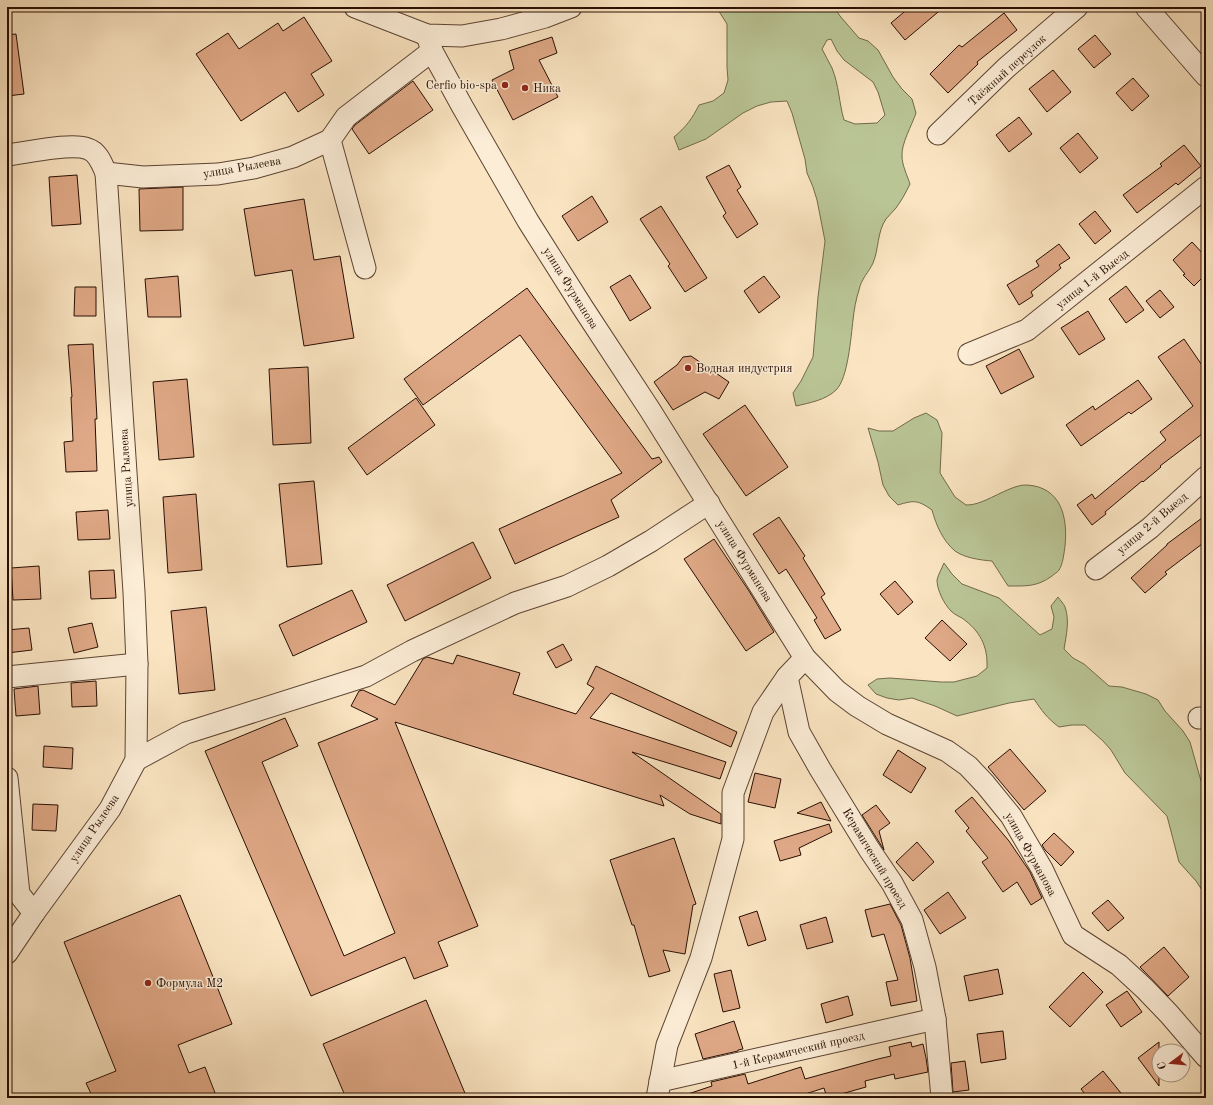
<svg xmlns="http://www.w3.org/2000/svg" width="1213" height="1105" viewBox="0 0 1213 1105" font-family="'Old Standard TT',serif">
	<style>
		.green { fill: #bac596; stroke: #716a4c; fill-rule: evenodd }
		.building { fill: #dfa886; stroke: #280e03 }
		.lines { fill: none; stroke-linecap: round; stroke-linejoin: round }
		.minor-casing { stroke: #5c4432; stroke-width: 23 }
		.minor { stroke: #fcedd7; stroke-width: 21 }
		.poi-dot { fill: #8f2418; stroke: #fcedd7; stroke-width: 1.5 }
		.labels { text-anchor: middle; stroke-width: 3; stroke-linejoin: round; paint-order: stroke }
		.street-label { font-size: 12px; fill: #280e03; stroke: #fcedd7 }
		.poi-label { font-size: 12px; fill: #280e03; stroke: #fcedd7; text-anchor: start }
	</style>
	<rect width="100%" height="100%" fill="#fae4c1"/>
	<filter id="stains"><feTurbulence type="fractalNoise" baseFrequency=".005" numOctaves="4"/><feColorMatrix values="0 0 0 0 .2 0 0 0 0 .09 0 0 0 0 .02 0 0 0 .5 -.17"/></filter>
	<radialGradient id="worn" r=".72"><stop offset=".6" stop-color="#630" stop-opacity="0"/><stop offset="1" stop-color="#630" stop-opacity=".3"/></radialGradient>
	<g class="green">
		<path d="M 715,7 L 834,7 L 840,16 L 859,38 L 868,41 L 878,50 L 893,77 L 902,89 L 912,99 L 916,113 C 912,125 901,144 902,156 C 902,165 907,175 910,184 C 906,192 902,200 896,208 C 893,212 889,215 886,219 C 877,232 879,249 873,263 C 869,272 861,279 859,290 C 856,299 854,310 853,320 C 851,336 848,379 836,390 C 826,400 809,403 796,406 L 793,393 L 801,381 L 813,357 L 818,297 L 825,241 L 817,200 L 813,187 L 807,173 L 805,159 L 792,113 L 787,101 L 771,102 L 757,106 L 743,113 L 706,139 L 679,150 L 674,137 C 686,127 692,119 699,105 L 713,101 L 724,93 L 728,80 L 727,67 L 727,24 L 720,13 ZM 831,39 L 837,51 L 844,60 L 873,82 L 878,92 L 885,115 L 877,123 L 855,124 L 844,120 C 839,103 839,85 832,68 C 829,62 825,55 822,49 L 827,40 Z"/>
		<path d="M 926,413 L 937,420 L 942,433 L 940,473 L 955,497 L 966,505 C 971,505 976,504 981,502 C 993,498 1014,484 1027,485 C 1061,487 1068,517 1065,546 C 1064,553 1063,564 1059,570 C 1058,572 1054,574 1052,576 C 1037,587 1026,586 1008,586 L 992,561 C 980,560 965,558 955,551 C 943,541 936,525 932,510 C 918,500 914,500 898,505 L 889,496 L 883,485 L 878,462 L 868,428 L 879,431 L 893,431 L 914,418 Z"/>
		<path d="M 944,563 L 952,574 L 962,584 L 999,598 L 1040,635 L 1052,629 L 1054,617 L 1051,606 L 1058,597 C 1060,600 1064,604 1065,607 C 1070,621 1066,636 1064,649 L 1073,658 L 1084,664 L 1109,686 L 1122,687 L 1146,694 L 1158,700 L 1165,711 L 1183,731 L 1190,742 L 1201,781 L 1206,787 L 1206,896 L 1196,881 L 1179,862 L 1167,816 L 1125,773 L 1111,750 L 1103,741 L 1085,725 L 1072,725 L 1059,727 C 1047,718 1042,711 1034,699 L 1009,703 L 957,716 L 935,706 L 912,698 L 899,700 L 887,698 L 876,694 L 868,685 L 877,679 L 890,678 L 941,682 L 954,682 L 977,676 L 987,668 C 988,646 980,631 962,618 C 958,616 954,614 951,611 C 944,604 937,590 937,580 C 938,575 942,568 944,563 Z"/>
	</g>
	<g class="building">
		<path d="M 910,7 L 944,7 L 905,40 L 891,23 Z"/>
		<path d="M 1004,13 L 1017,30 L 977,62 L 978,64 L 948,93 L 930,74 L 959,45 L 962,47 Z"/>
		<path d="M 304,17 L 332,61 L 311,74 L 324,95 L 298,112 L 285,92 L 241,121 L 196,54 L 228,33 L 239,49 L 278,23 L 283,31 Z"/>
		<path d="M 16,34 L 24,94 L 7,96 L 7,35 Z"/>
		<path d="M 1095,35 L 1111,54 L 1094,68 L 1078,49 Z"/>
		<path d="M 552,37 L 557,53 L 539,60 L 558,97 L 513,120 L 492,80 L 514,69 L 509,51 Z"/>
		<path d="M 1053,70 L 1071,92 L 1047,112 L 1029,89 Z"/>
		<path d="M 1133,78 L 1149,96 L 1132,111 L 1116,93 Z"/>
		<path d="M 413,81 L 433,110 L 369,154 L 352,129 L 355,125 Z"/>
		<path d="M 1019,117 L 1032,134 L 1009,152 L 996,135 Z"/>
		<path d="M 1078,133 L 1098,158 L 1080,173 L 1060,148 Z"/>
		<path d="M 1184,145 L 1201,166 L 1178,185 L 1176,183 L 1137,213 L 1123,195 L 1162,166 L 1160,164 Z"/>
		<path d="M 729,165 L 741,187 L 737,190 L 758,224 L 737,238 L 723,216 L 726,213 L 706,177 Z"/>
		<path d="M 77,175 L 81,224 L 52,226 L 49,177 Z"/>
		<path d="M 183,187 L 183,230 L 140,231 L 139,189 Z"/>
		<path d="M 592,196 L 608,222 L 578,241 L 562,216 Z"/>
		<path d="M 304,199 L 314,260 L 340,256 L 354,338 L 304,346 L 292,270 L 255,276 L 244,209 Z"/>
		<path d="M 661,206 L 707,278 L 685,292 L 668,266 L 670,264 L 640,219 Z"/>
		<path d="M 1095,211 L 1111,231 L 1095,244 L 1079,224 Z"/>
		<path d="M 1192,242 L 1206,257 L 1206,274 L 1194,286 L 1183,275 L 1185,274 L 1173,260 Z"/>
		<path d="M 1059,244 L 1070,258 L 1059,265 L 1061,268 L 1031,292 L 1033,296 L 1019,305 L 1007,285 L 1039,266 L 1036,261 Z"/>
		<path d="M 630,275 L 651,308 L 630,321 L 610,287 Z"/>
		<path d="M 178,276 L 181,317 L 148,317 L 145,279 Z"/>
		<path d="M 764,276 L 780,297 L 759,313 L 744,291 Z"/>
		<path d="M 1126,286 L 1144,310 L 1126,323 L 1109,299 Z"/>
		<path d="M 75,287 L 96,287 L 96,316 L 74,316 Z"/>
		<path d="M 527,288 L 652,459 L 659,457 L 662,462 L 611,500 L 619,517 L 515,564 L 499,529 L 622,473 L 520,335 L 423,405 L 404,379 Z"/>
		<path d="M 1160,290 L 1174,307 L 1160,318 L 1146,301 Z"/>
		<path d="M 1088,311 L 1105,339 L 1079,355 L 1061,328 Z"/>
		<path d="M 1184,339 L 1206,371 L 1206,431 L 1160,466 L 1161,467 L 1143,482 L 1142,481 L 1105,512 L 1106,514 L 1092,525 L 1077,505 L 1092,494 L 1095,499 L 1166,440 L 1160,432 L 1193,406 L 1158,357 Z"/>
		<path d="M 93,344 L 97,419 L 95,419 L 97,471 L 66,472 L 64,442 L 73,441 L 71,397 L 72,397 L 68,345 Z"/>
		<path d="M 1019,349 L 1034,377 L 1001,394 L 986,366 Z"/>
		<path d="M 691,356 L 729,382 L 719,399 L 705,392 L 673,410 L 654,382 L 677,365 L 683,357 Z"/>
		<path d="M 308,367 L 311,443 L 273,445 L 269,369 Z"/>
		<path d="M 187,379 L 194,457 L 159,460 L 153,382 Z"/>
		<path d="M 1138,380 L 1152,399 L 1131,414 L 1129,412 L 1081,446 L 1066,425 L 1093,406 L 1095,410 Z"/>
		<path d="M 416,398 L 435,425 L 367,475 L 348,448 Z"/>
		<path d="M 745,405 L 788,467 L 746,496 L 703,434 Z"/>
		<path d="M 314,481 L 322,564 L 287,567 L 279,484 Z"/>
		<path d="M 196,494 L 202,570 L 168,573 L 163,497 Z"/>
		<path d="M 108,510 L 110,539 L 78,540 L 76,512 Z"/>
		<path d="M 1206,515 L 1206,541 L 1165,572 L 1167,574 L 1145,593 L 1131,578 L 1167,545 L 1167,544 Z"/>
		<path d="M 779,517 L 805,556 L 803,558 L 825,594 L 821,597 L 841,630 L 825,639 L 814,620 L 817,618 L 786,569 L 779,574 L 753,534 Z"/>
		<path d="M 714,539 L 749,591 L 774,632 L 746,651 L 684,559 Z"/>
		<path d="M 473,542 L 491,578 L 405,621 L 387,585 Z"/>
		<path d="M 39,566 L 41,599 L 13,600 L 11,568 Z"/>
		<path d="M 114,570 L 116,598 L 91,599 L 89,571 Z"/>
		<path d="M 895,581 L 913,602 L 898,615 L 880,594 Z"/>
		<path d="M 352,590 L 367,622 L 293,656 L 279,625 Z"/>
		<path d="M 206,607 L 215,690 L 179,694 L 171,611 Z"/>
		<path d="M 942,620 L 967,644 L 950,661 L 925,638 Z"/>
		<path d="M 92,623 L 98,647 L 74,653 L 68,628 Z"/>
		<path d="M 29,628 L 32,650 L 7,653 L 7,630 Z"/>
		<path d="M 563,644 L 572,660 L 556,668 L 547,652 Z"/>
		<path d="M 457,655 L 520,673 L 513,694 L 576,714 L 594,688 L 587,684 L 596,666 L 737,732 L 731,747 L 611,693 L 590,718 L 726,762 L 720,779 L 632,752 L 721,814 L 721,824 L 690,814 L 660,795 L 664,806 L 395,722 L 478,926 L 438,942 L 448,966 L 414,979 L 405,957 L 311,996 L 205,751 L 285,718 L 298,746 L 262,762 L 344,956 L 395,933 L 318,743 L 378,719 L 351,706 L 359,691 L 363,690 L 395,705 L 423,659 L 427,657 L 453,664 Z"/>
		<path d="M 96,681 L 97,706 L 72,707 L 71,683 Z"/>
		<path d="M 38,686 L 40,714 L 16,716 L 14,689 Z"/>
		<path d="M 44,746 L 73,748 L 72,769 L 43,767 Z"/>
		<path d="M 1010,749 L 1046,791 L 1024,810 L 988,767 Z"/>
		<path d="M 898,750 L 926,768 L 911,793 L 883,775 Z"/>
		<path d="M 755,773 L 781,779 L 775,808 L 748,802 Z"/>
		<path d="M 972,797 L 1009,841 L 1030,872 L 1042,898 L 1031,905 L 1017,882 L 1003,892 L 982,862 L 988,858 L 966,831 L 969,828 L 955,811 Z"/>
		<path d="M 821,802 L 831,821 L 797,813 Z"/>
		<path d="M 33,804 L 58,805 L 56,831 L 32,830 Z"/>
		<path d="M 876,805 L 890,823 L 879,831 L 884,850 L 862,815 Z"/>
		<path d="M 829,824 L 832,832 L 799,848 L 801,855 L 780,861 L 774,841 Z"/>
		<path d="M 1054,833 L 1074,852 L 1061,866 L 1045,850 L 1042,845 Z"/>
		<path d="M 674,838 L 696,904 L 693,905 L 685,954 L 663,950 L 670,971 L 649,977 L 634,925 L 632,925 L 610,860 Z"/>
		<path d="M 917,842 L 934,862 L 913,881 L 896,862 Z"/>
		<path d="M 948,892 L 966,918 L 940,934 L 924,910 Z"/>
		<path d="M 180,895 L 232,1024 L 178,1045 L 189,1073 L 205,1067 L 217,1098 L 93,1098 L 86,1083 L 116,1071 L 64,942 Z"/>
		<path d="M 1108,900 L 1124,918 L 1108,931 L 1092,913 Z"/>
		<path d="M 890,904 L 901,925 L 910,958 L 917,1001 L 891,1006 L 886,982 L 898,980 L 884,934 L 872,937 L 865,910 Z"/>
		<path d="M 757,911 L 766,940 L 748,946 L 739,917 Z"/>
		<path d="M 826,917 L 833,942 L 807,949 L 800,925 Z"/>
		<path d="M 1164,947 L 1189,977 L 1168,996 L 1140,967 Z"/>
		<path d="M 998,969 L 1003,994 L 969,1001 L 964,976 Z"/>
		<path d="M 731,970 L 740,1008 L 723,1012 L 714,974 Z"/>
		<path d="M 1083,972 L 1103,992 L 1070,1027 L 1049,1007 Z"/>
		<path d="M 1127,991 L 1142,1012 L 1121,1027 L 1106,1005 Z"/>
		<path d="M 848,996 L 853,1015 L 826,1023 L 821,1004 Z"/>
		<path d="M 426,1000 L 467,1098 L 346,1098 L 323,1044 Z"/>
		<path d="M 734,1021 L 743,1049 L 738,1050 L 738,1051 L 703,1059 L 695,1034 Z"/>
		<path d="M 1003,1031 L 1006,1059 L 981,1063 L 977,1034 Z"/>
		<path d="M 911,1042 L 912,1047 L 923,1044 L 926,1058 L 928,1072 L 895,1079 L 894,1074 L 865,1081 L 866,1087 L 827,1098 L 824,1088 L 793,1098 L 685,1098 L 685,1095 L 712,1086 L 711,1082 L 745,1074 L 748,1084 L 801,1067 L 805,1079 L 878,1059 L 891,1056 L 889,1047 Z"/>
		<path d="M 1159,1042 L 1159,1086 L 1138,1058 Z"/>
		<path d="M 965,1061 L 969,1090 L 953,1092 L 951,1063 Z"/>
		<path d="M 1103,1071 L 1125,1098 L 1088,1098 L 1081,1089 Z"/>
	</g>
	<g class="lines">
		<g class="minor-casing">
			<g id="minor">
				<path d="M 355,7 L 427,35 L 462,36 L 501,29 L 545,17 L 571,7"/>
				<path d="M 1146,7 L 1206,76"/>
				<path d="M 427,35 L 432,51 L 462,106 L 528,221 L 583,308 L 650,410 L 805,658 L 837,691 L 857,706 L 887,724 L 947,751 L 968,766 L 985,784 L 1011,816 L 1042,869 L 1073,935 L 1119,965 L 1145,989 L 1169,1014 L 1206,1057"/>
				<path d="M 938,134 L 1006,68 L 1077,7"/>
				<path d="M 7,155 C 26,153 72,142 88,149 C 98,152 102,164 106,173"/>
				<path d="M 365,268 L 330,140 L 346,117 L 432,51"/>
				<path d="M 969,354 L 1027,330 L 1206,187"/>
				<path d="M 1096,569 L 1150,528 L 1206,477"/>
				<path d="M 805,658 L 787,677 L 799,732 L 820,769 L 869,849 L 892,883 L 912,920 L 925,967 L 935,1019 L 942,1098"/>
				<path d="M 7,677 L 137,664"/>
				<path d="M 1199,718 L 1206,718"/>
				<path d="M 136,760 L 186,733 L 366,676 L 412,651 L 515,603 L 567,586 L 608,566 L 651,541 L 709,503"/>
				<path d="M 7,778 L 19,894 L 34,913"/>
				<path d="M 7,953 L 34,913 L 110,809 L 136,760 L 137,664 L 134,592 L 106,173 L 143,177 L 218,174 L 254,168 L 293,157 L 330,140"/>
				<path d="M 660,1081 L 935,1019"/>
				<path d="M 657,1098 L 667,1045 L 701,958 L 733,839 L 733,793 L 763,712 L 787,677"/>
			</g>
		</g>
		<use href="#minor" class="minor"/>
	</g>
	<g class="poi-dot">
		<circle cx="505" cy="85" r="4"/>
		<circle cx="525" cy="88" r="4"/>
		<circle cx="688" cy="368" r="4"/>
		<circle cx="148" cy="983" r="4"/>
	</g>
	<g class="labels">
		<g class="street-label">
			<text transform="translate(1007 70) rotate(-42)" y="4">Таёжный переулок</text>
			<text transform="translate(242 167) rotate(-10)" y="4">улица Рылеева</text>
			<text transform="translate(1092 279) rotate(-38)" y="4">улица 1-й Выезд</text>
			<text transform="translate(571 288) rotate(58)" y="4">улица Фурманова</text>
			<text transform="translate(126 468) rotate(-94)" y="4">улица Рылеева</text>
			<text transform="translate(1152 523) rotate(-40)" y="4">улица 2-й Выезд</text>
			<text transform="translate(745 561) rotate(58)" y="4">улица Фурманова</text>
			<text transform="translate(94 828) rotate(-56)" y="4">улица Рылеева</text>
			<text transform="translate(1031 854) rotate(61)" y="4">улица Фурманова</text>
			<text transform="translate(875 858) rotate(59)" y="4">Керамический проезд</text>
			<text transform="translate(798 1050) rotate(-13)" y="4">1-й Керамический проезд</text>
		</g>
		<g class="poi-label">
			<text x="497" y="89" text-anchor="end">Cerfio bio-spa</text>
			<text x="533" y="92">Ника</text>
			<text x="696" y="372">Водная индустрия</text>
			<text x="156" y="987">Формула М2</text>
		</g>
	</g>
	<rect width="1213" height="1105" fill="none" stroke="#fae4c1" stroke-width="24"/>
	<rect x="8" y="8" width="1197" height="1089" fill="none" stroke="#280e03" stroke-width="2"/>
	<rect x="12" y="12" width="1189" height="1081" fill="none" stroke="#280e03"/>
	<g transform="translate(1171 1063) rotate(254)"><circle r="19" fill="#fcedd7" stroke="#a79482"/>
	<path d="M0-3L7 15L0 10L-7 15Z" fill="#8f2418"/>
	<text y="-6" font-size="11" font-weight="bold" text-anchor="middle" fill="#280e03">С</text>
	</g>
	<rect width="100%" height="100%" filter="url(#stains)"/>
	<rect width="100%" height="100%" fill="url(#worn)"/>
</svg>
